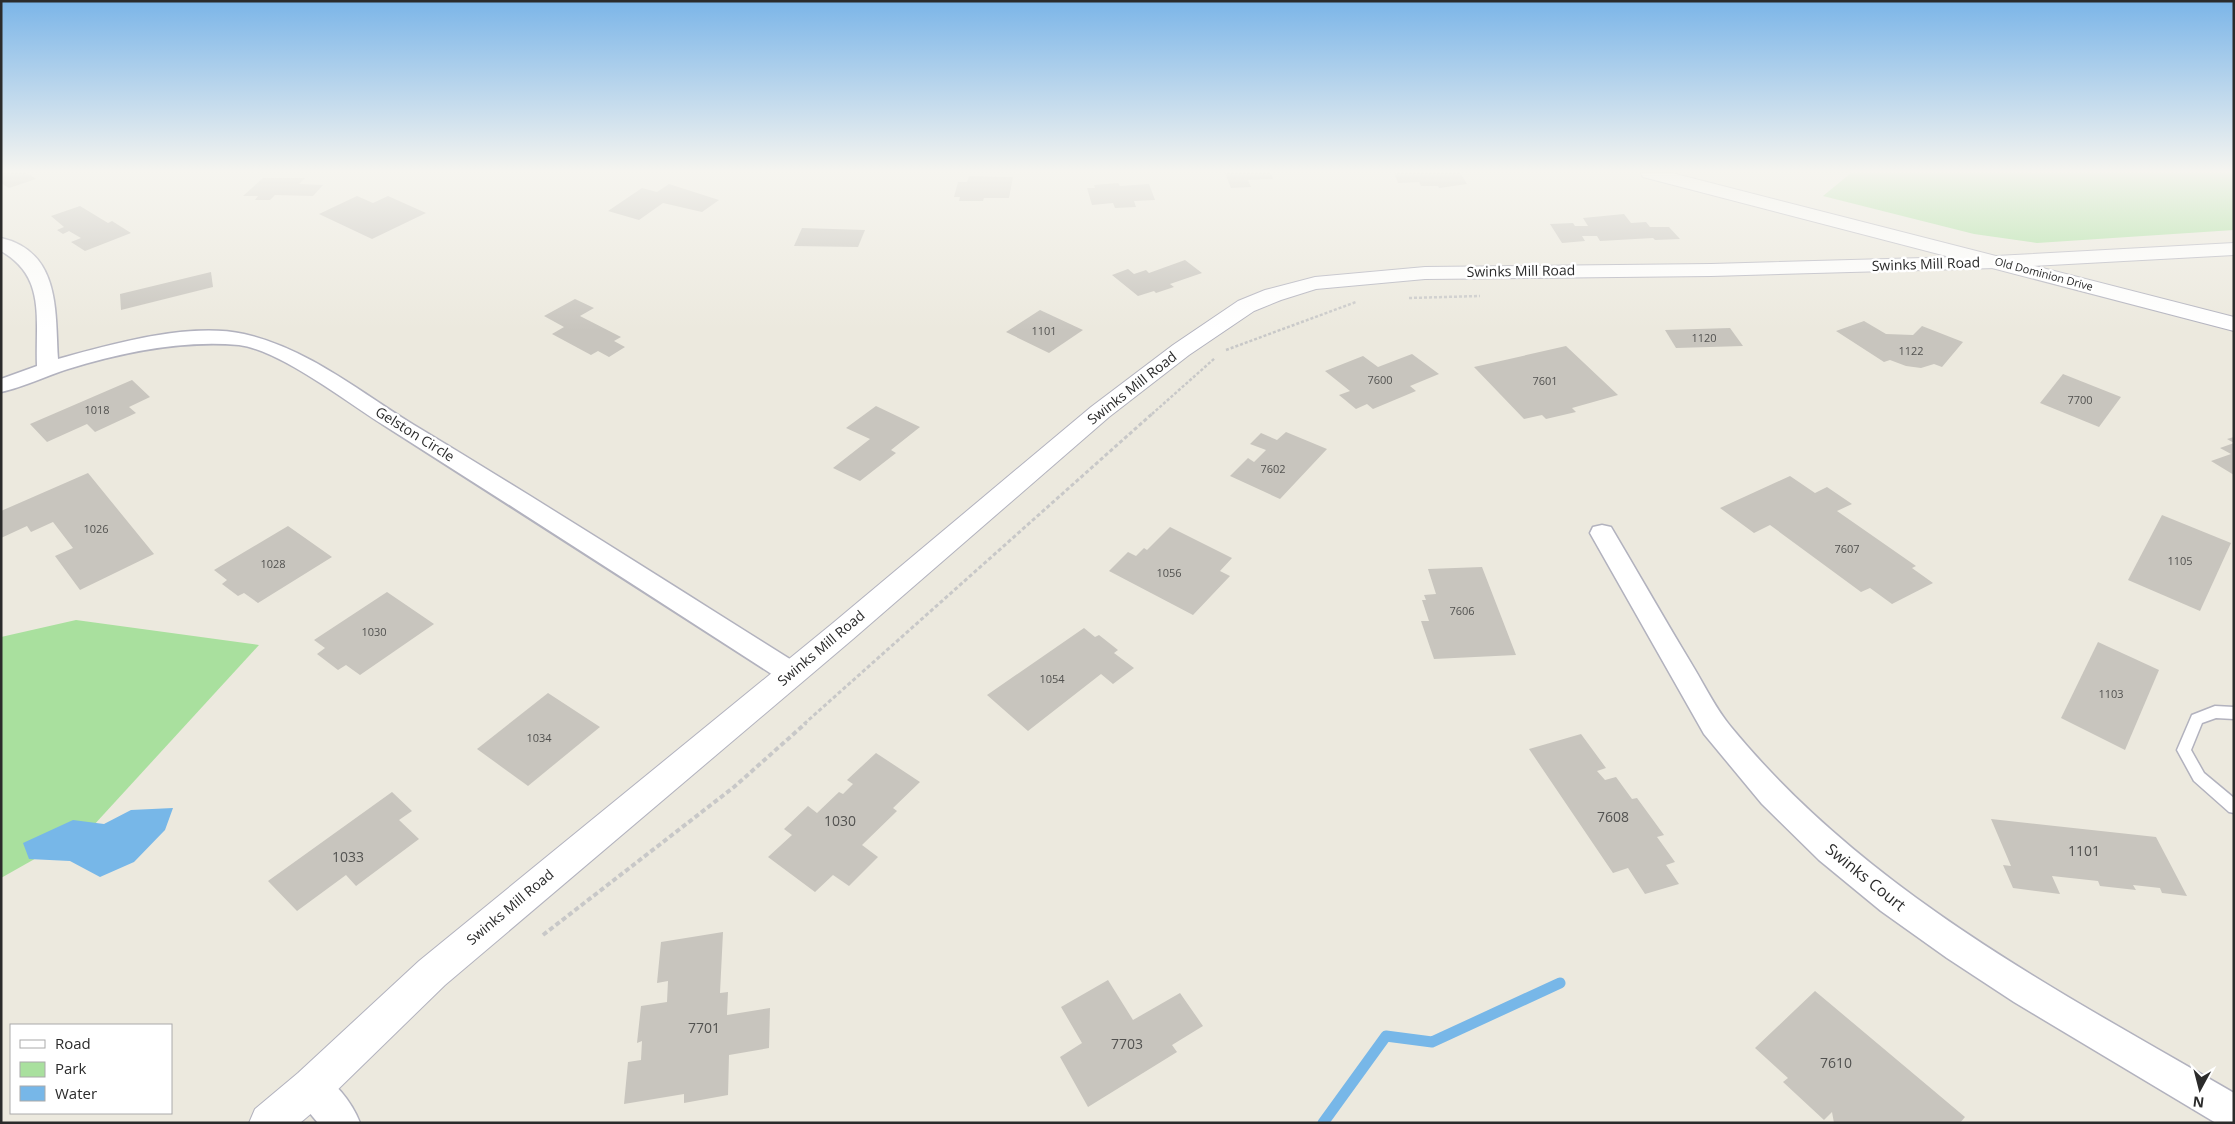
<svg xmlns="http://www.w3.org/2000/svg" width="2235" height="1124" viewBox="0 0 2235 1124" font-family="'Open Sans',sans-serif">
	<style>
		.green { fill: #a9e09e }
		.water { fill: #77b7e8 }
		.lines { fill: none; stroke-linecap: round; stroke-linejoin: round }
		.stream { stroke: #77b7e8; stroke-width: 11 }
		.building { fill: #c8c5be }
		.service-casing { stroke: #b2b2be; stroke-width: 3 }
		.minor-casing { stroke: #b2b2be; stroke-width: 3 }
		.tertiary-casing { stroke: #b2b2be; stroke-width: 2 }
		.secondary-casing { stroke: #b2b2be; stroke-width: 2 }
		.path-far2 { stroke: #c8c8c8; stroke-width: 2.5; stroke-dasharray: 3 2; stroke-linecap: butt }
		.path-far1 { stroke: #c8c8c8; stroke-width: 3; stroke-dasharray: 4 2.5; stroke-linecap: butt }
		.path { stroke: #c8c8c8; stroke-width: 4; stroke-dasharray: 5 3; stroke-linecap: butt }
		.service { fill: #fff; fill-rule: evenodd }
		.minor { fill: #fff; fill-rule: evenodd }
		.tertiary { fill: #fff; fill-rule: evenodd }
		.secondary { fill: #fff; fill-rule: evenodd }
		.labels { text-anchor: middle; stroke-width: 5; stroke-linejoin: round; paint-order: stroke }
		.far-street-label { font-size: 11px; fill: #2b2b2b; stroke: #fff }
		.number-label { font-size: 11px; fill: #525250 }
		.street-label { font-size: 14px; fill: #2b2b2b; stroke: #fff }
		.near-number-label { font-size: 14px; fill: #525250 }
		.near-street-label { font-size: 16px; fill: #2b2b2b; stroke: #fff }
	</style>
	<rect width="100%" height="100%" fill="#ece9de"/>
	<g class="green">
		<path d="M 1851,173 L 2234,173 L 2234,230 L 2037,243 L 1974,234 L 1823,196 Z"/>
		<path d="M 76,620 L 259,645 L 93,826 L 1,878 L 1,637 Z"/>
	</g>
	<path class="water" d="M 173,808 L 165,830 L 134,862 L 100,877 L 70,861 L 29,859 L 23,843 L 73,820 L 104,824 L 131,810 Z"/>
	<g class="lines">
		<path class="stream" d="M 1323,1123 L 1386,1036 L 1432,1042 L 1560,983"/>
	</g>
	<g class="building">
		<path d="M 1,173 L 27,173 L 36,179 L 9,188 L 1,183 Z"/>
		<path d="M 1225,173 L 1271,173 L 1273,179 L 1248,180 L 1251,187 L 1231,188 Z"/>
		<path d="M 1394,173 L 1460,173 L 1467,184 L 1439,188 L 1438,186 L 1421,186 L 1419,182 L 1398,183 Z"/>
		<path d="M 969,176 L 1013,177 L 1009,198 L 984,198 L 983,201 L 959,201 L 960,197 L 954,197 L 958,182 L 967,182 Z"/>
		<path d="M 263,178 L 305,178 L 299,184 L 323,185 L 313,196 L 275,195 L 270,200 L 255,200 L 258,196 L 243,196 Z"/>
		<path d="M 1118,183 L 1120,186 L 1149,184 L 1155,200 L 1134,201 L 1136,207 L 1115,208 L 1113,203 L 1092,205 L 1087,188 L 1095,188 L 1094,185 Z"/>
		<path d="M 669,184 L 719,200 L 702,212 L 663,203 L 639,220 L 608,211 L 642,188 L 657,192 Z"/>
		<path d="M 357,196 L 373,203 L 388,196 L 426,213 L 372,239 L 319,214 Z"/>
		<path d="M 80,206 L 108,223 L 112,221 L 131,233 L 85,251 L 71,242 L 81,238 L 69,231 L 63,234 L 57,230 L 64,227 L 51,216 Z"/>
		<path d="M 1624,214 L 1631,223 L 1646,222 L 1650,227 L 1669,227 L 1680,239 L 1655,240 L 1653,238 L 1600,241 L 1597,236 L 1582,236 L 1585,241 L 1562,243 L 1550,224 L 1573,223 L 1575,226 L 1588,226 L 1583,218 Z"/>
		<path d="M 802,228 L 865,230 L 858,247 L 794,246 Z"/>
		<path d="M 1185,260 L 1202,273 L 1170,284 L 1174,287 L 1156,293 L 1154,291 L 1138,296 L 1112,275 L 1128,269 L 1134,274 L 1146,270 L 1149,273 Z"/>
		<path d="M 211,272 L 213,287 L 121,310 L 120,294 Z"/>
		<path d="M 575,299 L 594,308 L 580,316 L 621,337 L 614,341 L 625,347 L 609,357 L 598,351 L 591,355 L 552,334 L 564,327 L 544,316 Z"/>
		<path d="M 1040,310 L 1083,330 L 1049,353 L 1006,332 Z"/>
		<path d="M 1864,321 L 1886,334 L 1913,335 L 1922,326 L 1963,342 L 1942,367 L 1934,364 L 1921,368 L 1906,366 L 1890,360 L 1884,362 L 1836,331 Z"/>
		<path d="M 1730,328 L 1743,346 L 1676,348 L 1665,330 Z"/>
		<path d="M 1566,346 L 1618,395 L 1572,408 L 1576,412 L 1546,419 L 1542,415 L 1524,419 L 1474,367 Z"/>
		<path d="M 1412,354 L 1439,374 L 1410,386 L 1416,391 L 1373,409 L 1367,404 L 1356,409 L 1339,395 L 1350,391 L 1325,371 L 1363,356 L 1378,367 Z"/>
		<path d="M 2063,374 L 2121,397 L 2099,427 L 2040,403 Z"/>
		<path d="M 132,380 L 150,397 L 129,407 L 136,413 L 95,432 L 87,424 L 47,442 L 30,424 Z"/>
		<path d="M 876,406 L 920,427 L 891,450 L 896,453 L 860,481 L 833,468 L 870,439 L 846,428 Z"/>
		<path d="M 1286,432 L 1327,449 L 1280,499 L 1230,476 L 1248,458 L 1254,462 L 1266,450 L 1250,444 L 1261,433 L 1277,440 Z"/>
		<path d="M 2234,437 L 2234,475 L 2211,461 L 2231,454 L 2220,448 L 2234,443 L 2227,439 Z"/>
		<path d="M 88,473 L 154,554 L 80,590 L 55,556 L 73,548 L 53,522 L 31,532 L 27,526 L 1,538 L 1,511 Z"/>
		<path d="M 1790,476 L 1815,493 L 1827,487 L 1852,504 L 1837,511 L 1916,566 L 1912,568 L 1933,583 L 1892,604 L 1870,588 L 1861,592 L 1770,525 L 1754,533 L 1720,508 Z"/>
		<path d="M 2162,515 L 2231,543 L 2200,611 L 2128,580 Z"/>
		<path d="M 288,526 L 332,557 L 258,603 L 244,593 L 238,596 L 222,584 L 227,580 L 214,570 Z"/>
		<path d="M 1170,527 L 1232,558 L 1220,571 L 1230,576 L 1193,615 L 1109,571 L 1128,552 L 1136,556 L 1144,548 L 1147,550 Z"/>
		<path d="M 1482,567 L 1516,655 L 1434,659 L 1421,621 L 1429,621 L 1422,600 L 1426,600 L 1424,595 L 1436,594 L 1428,569 Z"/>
		<path d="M 387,592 L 434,624 L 360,675 L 346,665 L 338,670 L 317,654 L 325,648 L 314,640 Z"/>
		<path d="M 1084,628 L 1095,637 L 1099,635 L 1118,650 L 1114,653 L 1134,668 L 1113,684 L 1101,674 L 1028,731 L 987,695 Z"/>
		<path d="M 2098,642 L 2159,670 L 2125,750 L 2061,718 Z"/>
		<path d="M 548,693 L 600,727 L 528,786 L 477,749 Z"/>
		<path d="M 1581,734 L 1606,768 L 1597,771 L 1605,780 L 1616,777 L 1632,799 L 1637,798 L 1664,835 L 1657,837 L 1675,862 L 1666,865 L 1679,884 L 1645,894 L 1628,868 L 1613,873 L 1529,749 Z"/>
		<path d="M 876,753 L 920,782 L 893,808 L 897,811 L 862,845 L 878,857 L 849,886 L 833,875 L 815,892 L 768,857 L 792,835 L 784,829 L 808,806 L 817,813 L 839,792 L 843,794 L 853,784 L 847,780 Z"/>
		<path d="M 392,792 L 412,811 L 399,820 L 419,839 L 356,886 L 346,875 L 297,911 L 268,881 Z"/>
		<path d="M 1991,819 L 2156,837 L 2187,896 L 2162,893 L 2160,888 L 2133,885 L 2136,890 L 2100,886 L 2098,881 L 2052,876 L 2060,894 L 2013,888 L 2003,865 L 2011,866 Z"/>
		<path d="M 723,932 L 720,993 L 728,992 L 727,1015 L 770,1008 L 769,1048 L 729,1055 L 728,1095 L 684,1103 L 684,1094 L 624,1104 L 628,1062 L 641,1060 L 642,1041 L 637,1043 L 641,1006 L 667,1002 L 668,981 L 657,983 L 661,942 Z"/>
		<path d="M 1108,980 L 1133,1020 L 1180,993 L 1203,1026 L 1172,1045 L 1177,1052 L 1088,1107 L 1060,1057 L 1082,1043 L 1061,1007 Z"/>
		<path d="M 1815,991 L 1965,1117 L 1960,1123 L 1834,1123 L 1832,1112 L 1824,1120 L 1783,1082 L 1788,1078 L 1755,1048 Z"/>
	</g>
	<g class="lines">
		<g class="service-casing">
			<path id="service" d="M 2215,706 L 2234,707 L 2234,719 L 2216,718 L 2202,723 L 2191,750 L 2204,773 L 2234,798 L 2234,813 L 2229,812 L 2194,781 L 2177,750 L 2192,715 Z"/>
		</g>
		<g class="minor-casing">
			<g id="minor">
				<path d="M 1,238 C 61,252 55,312 58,359 C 112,344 189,322 244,334 C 307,348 360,392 414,425 C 544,503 672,585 801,666 L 805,673 L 801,680 L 791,684 L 781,680 C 650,595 518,510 385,426 C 348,403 280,350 239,345 C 181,340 123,352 68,369 C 46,376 24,387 1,392 L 1,379 L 37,366 C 35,320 47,277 1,251 Z"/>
				<path d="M 1602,525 L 1611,527 C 1639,574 1666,622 1694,668 C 1706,688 1716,709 1731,727 C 1866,891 2053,988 2234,1093 L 2234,1123 L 2216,1123 L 2014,1002 L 1947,958 L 1881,911 L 1819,860 L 1762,804 L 1704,734 L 1590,533 L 1593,527 Z"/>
				<path d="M 312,1069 C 333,1078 352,1102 360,1123 L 318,1123 L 299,1100 L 294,1087 L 299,1074 Z"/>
			</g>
		</g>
		<g class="tertiary-casing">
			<path id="tertiary" d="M 2234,243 L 2234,255 L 1996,268 L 1711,276 L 1425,279 L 1316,289 L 1281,300 L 1254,311 L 1189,355 L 1109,417 L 853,639 L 445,985 L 326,1101 L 300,1123 L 249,1123 L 255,1109 L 298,1073 L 419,961 L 833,623 L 1091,407 L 1173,345 L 1238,301 L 1265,290 L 1315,277 L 1425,267 L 1711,264 L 1996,256 Z"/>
		</g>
		<g class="secondary-casing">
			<path id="secondary" d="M 1641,173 L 1672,173 L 2234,317 L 2234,331 L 1643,177 Z"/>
		</g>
		<g class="path-far2">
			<path d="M 1409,298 L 1480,296"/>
			<path d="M 1226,350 L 1356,302"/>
			<path d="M 1152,414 L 1215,358"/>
		</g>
		<path class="path-far1" d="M 804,724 L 1153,413"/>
		<path class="path" d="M 543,935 L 734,787 L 806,723"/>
		<use href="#service" class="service"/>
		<use href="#minor" class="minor"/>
		<use href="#tertiary" class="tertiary"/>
		<use href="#secondary" class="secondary"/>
	</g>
	<linearGradient id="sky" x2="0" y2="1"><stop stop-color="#7bb5e8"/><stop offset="0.52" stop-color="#f6f5f0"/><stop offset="1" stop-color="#f6f5f0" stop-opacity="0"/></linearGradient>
	<rect width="2235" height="330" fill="url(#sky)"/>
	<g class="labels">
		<g class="far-street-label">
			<text transform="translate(2044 274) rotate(15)" y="4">Old Dominion Drive</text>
		</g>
		<g class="number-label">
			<text x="1044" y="335">1101</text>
			<text x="1704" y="342">1120</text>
			<text x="1911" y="355">1122</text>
			<text x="1380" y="384">7600</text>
			<text x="1545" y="385">7601</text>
			<text x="2080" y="404">7700</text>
			<text x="97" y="414">1018</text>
			<text x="1273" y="473">7602</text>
			<text x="96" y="533">1026</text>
			<text x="1847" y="553">7607</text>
			<text x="2180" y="565">1105</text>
			<text x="273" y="568">1028</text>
			<text x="1169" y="577">1056</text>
			<text x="1462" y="615">7606</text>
			<text x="374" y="636">1030</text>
			<text x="1052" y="683">1054</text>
			<text x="2111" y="698">1103</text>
			<text x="539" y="742">1034</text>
		</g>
		<g class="street-label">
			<text transform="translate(1926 264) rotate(-2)" y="5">Swinks Mill Road</text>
			<text transform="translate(1521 271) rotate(-1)" y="5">Swinks Mill Road</text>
			<text transform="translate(1132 388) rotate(-38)" y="5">Swinks Mill Road</text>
			<text transform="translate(415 434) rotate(32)" y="5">Gelston Circle</text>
			<text transform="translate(821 648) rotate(-40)" y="5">Swinks Mill Road</text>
			<text transform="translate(510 907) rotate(-40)" y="5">Swinks Mill Road</text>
		</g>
		<g class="near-number-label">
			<text x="1613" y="822">7608</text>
			<text x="840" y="826">1030</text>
			<text x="2084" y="856">1101</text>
			<text x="348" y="862">1033</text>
			<text x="704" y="1033">7701</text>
			<text x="1127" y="1049">7703</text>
			<text x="1836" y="1068">7610</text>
		</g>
		<g class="near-street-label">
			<text transform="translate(1866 877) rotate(39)" y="6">Swinks Court</text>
		</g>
	</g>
	<rect width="2235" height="1124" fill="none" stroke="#2b2b2b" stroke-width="5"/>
	<rect x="10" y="1024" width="162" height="90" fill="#ffffff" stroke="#aaaaaa"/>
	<rect x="20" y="1040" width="25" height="8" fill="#ffffff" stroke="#aaaaaa"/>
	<text x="55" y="1049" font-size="15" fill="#2b2b2b">Road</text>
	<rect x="20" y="1062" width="25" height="15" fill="#a9e09e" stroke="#aaaaaa"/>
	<text x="55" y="1074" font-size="15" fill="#2b2b2b">Park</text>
	<rect x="20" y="1086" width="25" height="15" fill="#77b7e8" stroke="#aaaaaa"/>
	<text x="55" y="1099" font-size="15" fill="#2b2b2b">Water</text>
	<g transform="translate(2200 1089) rotate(187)" stroke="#ffffff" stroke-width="4" paint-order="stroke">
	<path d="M0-4L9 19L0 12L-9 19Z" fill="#2b2b2b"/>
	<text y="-8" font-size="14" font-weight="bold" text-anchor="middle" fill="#2b2b2b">N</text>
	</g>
</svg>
